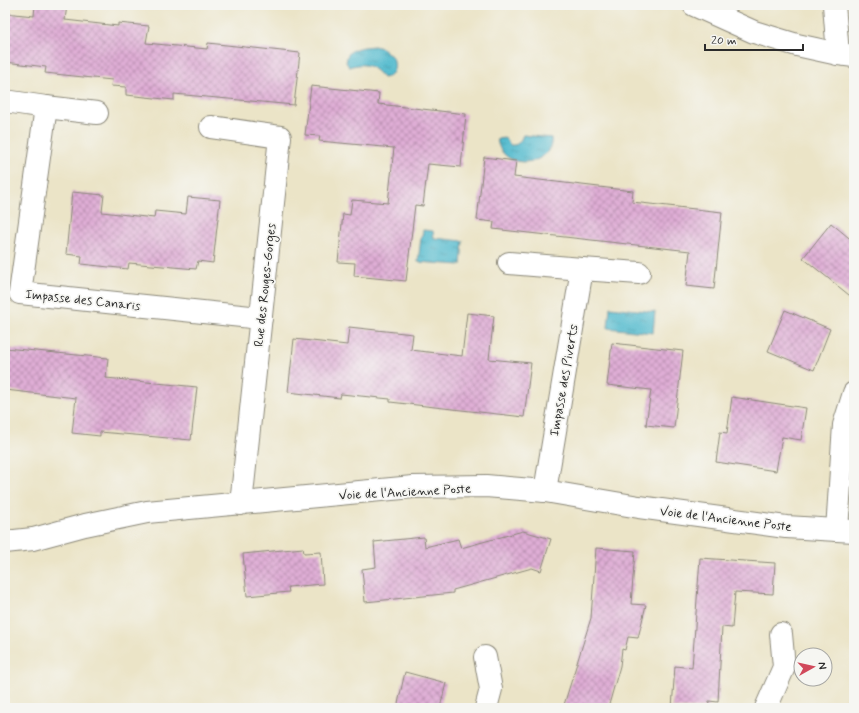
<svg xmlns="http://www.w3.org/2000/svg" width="859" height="713" viewBox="0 0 859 713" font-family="Mynerve,sans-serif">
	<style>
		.water { fill: url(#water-ripples); stroke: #3d727c }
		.building { fill: url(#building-cross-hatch) }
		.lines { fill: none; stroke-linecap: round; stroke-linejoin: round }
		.minor-casing { stroke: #8b8879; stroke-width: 24 }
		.minor { stroke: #fff; stroke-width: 22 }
		.labels { text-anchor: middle; stroke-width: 3.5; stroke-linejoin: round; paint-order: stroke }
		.street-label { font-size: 13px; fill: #2b2b2b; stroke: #f6f6f2 }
	</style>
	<defs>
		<pattern id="water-ripples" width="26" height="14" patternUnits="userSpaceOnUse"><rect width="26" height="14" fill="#4fb9cd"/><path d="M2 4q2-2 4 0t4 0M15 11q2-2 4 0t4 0" fill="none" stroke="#4297a7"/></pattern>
		<pattern id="building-cross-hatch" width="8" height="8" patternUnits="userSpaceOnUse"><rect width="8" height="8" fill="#dfadd5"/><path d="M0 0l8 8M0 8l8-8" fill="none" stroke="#b58dad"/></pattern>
	</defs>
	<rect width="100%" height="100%" fill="#f6f6f2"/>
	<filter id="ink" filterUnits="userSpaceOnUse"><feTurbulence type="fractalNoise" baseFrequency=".025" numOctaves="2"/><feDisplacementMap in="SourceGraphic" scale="8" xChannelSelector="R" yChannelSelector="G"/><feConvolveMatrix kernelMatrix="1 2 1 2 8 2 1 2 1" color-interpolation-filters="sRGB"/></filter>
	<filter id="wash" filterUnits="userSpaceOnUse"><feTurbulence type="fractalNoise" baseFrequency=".012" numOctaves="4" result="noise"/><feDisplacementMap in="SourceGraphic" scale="16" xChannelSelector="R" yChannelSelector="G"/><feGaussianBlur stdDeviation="0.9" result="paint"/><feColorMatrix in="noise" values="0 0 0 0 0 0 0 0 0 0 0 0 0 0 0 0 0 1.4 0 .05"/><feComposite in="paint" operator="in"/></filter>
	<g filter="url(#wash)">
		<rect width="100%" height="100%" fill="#ebe4c7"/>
		<g class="water">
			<path d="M 374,46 C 377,47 381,47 383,49 C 386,51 391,55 393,59 C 397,68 393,77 383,78 C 380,75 378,72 375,70 C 368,63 358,64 349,67 L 346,62 C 347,60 346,57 348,55 C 352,47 366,47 374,46 Z"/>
			<path d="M 523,135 L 551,138 C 555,165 502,174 497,139 L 505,138 L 510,145 C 518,146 520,142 523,135 Z"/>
			<path d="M 423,230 L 433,231 L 434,238 L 463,241 L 461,265 L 418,262 L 421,238 L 422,237 Z"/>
			<path d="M 610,307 L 655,312 L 653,333 L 608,328 Z"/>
		</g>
		<g id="blocks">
			<g class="building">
				<path d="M 35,5 L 67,5 L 65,20 L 118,26 L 118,23 L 149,26 L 146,43 L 207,49 L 208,43 L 300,53 L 294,105 L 174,94 L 174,100 L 126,95 L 126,87 L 111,86 L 112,80 L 45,73 L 46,67 L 5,62 L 5,13 L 34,16 Z"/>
				<path d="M 311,86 L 379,93 L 378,104 L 466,114 L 461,167 L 428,164 L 423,206 L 415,205 L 406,281 L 354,276 L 355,263 L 338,262 L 343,214 L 350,215 L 352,200 L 388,203 L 394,148 L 319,141 L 320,136 L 305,135 Z"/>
				<path d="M 484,157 L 516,161 L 514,177 L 633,191 L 632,202 L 722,212 L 714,289 L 686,286 L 690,251 L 493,229 L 494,222 L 477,220 Z"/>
				<path d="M 72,192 L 104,195 L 102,212 L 154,218 L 155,211 L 186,214 L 188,197 L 220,200 L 213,263 L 198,261 L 196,269 L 129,263 L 128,269 L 81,264 L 82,256 L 66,254 Z"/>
				<path d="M 831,223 L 854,242 L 854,299 L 803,258 Z"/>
				<path d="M 785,310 L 830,329 L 814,370 L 768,351 Z"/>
				<path d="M 467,313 L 494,316 L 489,359 L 531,363 L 524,417 L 390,402 L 390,399 L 341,394 L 340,398 L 288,392 L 294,339 L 347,345 L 349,327 L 413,334 L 411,350 L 462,356 Z"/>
				<path d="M 612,343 L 683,351 L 674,428 L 646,425 L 651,390 L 607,385 Z"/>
				<path d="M 5,348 L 108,358 L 106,378 L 197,387 L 191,440 L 100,432 L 100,436 L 72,433 L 76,398 L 5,390 Z"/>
				<path d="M 732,397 L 806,408 L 801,440 L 782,437 L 776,471 L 716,462 L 720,432 L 727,433 Z"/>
				<path d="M 523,531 L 551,539 L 541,571 L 532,568 L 453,590 L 453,593 L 365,602 L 362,569 L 376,567 L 374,542 L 424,537 L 425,547 L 458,539 L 461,548 Z"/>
				<path d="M 303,548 L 304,553 L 321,552 L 323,584 L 288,587 L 289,592 L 247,596 L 243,554 Z"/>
				<path d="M 596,548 L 635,551 L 631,604 L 646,605 L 638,638 L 628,637 L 625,650 L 622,649 L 620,666 L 608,708 L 563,708 L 591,618 Z"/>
				<path d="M 700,558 L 775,563 L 773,594 L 735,592 L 732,628 L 722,627 L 718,702 L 709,701 L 708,708 L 672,708 L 675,666 L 692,668 Z"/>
				<path d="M 405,672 L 446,683 L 440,708 L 397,708 Z"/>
			</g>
		</g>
	</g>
	<g filter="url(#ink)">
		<use href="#blocks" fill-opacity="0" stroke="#8b8879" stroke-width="1"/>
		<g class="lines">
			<g class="minor-casing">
				<g id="minor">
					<path d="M 694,5 L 754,32 L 797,45 L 838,54 L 854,56"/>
					<path d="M 834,5 L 838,54"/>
					<path d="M 5,101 L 46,107 L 97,113"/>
					<path d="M 46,107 L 20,293 L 261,318"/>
					<path d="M 211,127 L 280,137 L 241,504"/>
					<path d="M 509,263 L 582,269"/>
					<path d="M 545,491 L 582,269 L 639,273"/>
					<path d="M 837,530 L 844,425 L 854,393"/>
					<path d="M 5,542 L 33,539 L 85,525 L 147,512 L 413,487 L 486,486 L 545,491 L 639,507 L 786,527 L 854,531"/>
					<path d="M 485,657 L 491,689 L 486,708"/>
					<path d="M 766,708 L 784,667 L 781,634"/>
				</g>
			</g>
			<use href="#minor" class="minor"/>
		</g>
	</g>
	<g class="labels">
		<g class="street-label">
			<text transform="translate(264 285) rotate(-84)" y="5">Rue des Rouges-Gorges</text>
			<text transform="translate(83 299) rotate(6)" y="5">Impasse des Canaris</text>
			<text transform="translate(563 380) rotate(-80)" y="5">Impasse des Piverts</text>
			<text transform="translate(405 491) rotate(-3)" y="5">Voie de l'Ancienne Poste</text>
			<text transform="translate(726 518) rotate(7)" y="5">Voie de l'Ancienne Poste</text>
		</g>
	</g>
	<rect width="859" height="713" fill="none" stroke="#f6f6f2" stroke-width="20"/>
	<g transform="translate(813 667) rotate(82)"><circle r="19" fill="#f6f6f2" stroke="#a5a5a2"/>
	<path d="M0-3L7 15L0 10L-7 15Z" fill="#d1495b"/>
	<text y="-6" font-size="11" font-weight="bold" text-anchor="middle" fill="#2b2b2b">N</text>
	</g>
	<path d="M705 44v6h98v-6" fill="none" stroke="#2b2b2b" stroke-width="2"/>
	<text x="711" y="44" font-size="12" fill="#2b2b2b" stroke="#f6f6f2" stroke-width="3" paint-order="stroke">20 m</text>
</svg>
